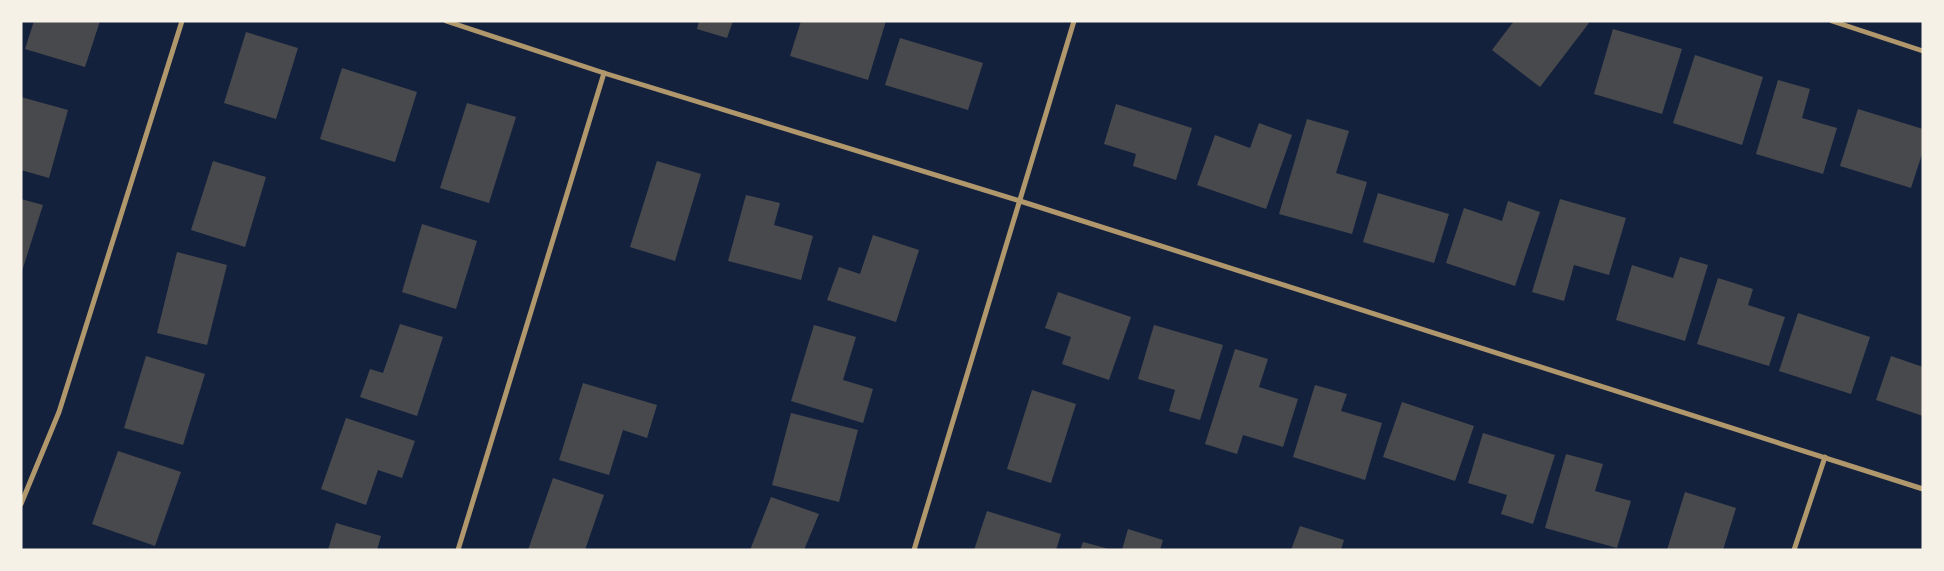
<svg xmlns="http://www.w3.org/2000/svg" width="1944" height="571" viewBox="0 0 1944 571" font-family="Manrope,sans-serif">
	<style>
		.building { fill: #48494c }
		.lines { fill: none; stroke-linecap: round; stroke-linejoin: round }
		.minor { stroke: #b1986c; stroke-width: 5 }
	</style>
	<rect width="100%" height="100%" fill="#14213d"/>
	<g class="building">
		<path d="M 34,21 L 100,21 L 85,67 L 25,49 Z"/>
		<path d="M 699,21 L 733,21 L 727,38 L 697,29 Z"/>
		<path d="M 801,21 L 886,21 L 868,80 L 790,56 Z"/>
		<path d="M 1514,21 L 1587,21 L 1589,23 L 1540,87 L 1492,50 Z"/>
		<path d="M 1613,29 L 1682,49 L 1662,114 L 1594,94 Z"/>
		<path d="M 246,32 L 298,48 L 276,119 L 224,103 Z"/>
		<path d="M 900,38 L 983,63 L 968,110 L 885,85 Z"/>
		<path d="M 1695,55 L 1763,77 L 1742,145 L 1673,123 Z"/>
		<path d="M 342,68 L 417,92 L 395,162 L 320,139 Z"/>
		<path d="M 1778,80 L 1810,89 L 1802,118 L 1837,128 L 1823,174 L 1756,154 Z"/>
		<path d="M 21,97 L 68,110 L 49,178 L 21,170 Z"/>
		<path d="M 467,103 L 516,117 L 489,203 L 440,188 Z"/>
		<path d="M 1116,104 L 1192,128 L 1176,180 L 1133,166 L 1136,154 L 1104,144 Z"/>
		<path d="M 1858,109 L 1923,129 L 1923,151 L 1911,188 L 1840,166 Z"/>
		<path d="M 1307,119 L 1349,131 L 1336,173 L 1367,182 L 1352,234 L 1279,214 Z"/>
		<path d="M 1259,123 L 1292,135 L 1266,209 L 1197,185 L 1215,135 L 1250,148 Z"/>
		<path d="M 213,161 L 266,177 L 245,247 L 191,230 Z"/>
		<path d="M 657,161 L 701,174 L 675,261 L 630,247 Z"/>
		<path d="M 1378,193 L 1449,214 L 1434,263 L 1363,242 Z"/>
		<path d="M 746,195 L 780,203 L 774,225 L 813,236 L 801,280 L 728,261 Z"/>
		<path d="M 21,199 L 43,205 L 22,271 L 21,271 Z"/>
		<path d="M 1560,199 L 1626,218 L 1609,275 L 1574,265 L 1564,301 L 1532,292 Z"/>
		<path d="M 1508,201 L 1540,212 L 1515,286 L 1446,263 L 1464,208 L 1502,221 Z"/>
		<path d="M 422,224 L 477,241 L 456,309 L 402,292 Z"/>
		<path d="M 873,235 L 919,250 L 896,322 L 827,300 L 839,267 L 860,274 Z"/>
		<path d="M 177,252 L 227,265 L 207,345 L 157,333 Z"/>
		<path d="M 1680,257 L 1708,265 L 1685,341 L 1616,320 L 1632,265 L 1673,278 Z"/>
		<path d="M 1718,278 L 1753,289 L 1748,305 L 1785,317 L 1769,366 L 1697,344 Z"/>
		<path d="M 1058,292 L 1131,317 L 1109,380 L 1062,364 L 1071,337 L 1045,328 Z"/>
		<path d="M 1798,313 L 1870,337 L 1851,394 L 1779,371 Z"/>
		<path d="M 400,324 L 443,337 L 417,416 L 360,397 L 370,369 L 383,373 Z"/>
		<path d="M 814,325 L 856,337 L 843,380 L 873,389 L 863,423 L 791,401 Z"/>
		<path d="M 1154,325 L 1223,345 L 1200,420 L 1169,411 L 1175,390 L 1138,379 Z"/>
		<path d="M 1235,349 L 1268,359 L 1259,387 L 1298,399 L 1283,447 L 1243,435 L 1237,454 L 1205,444 Z"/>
		<path d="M 146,356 L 205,374 L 183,445 L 124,428 Z"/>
		<path d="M 1891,356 L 1923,367 L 1923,416 L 1876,400 Z"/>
		<path d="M 583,383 L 657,405 L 647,438 L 623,430 L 609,475 L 559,460 Z"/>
		<path d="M 1315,385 L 1347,394 L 1341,411 L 1382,423 L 1365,480 L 1293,457 Z"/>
		<path d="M 1032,390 L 1076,404 L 1051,483 L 1007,469 Z"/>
		<path d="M 1402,402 L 1474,426 L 1455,481 L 1383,457 Z"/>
		<path d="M 791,413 L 858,430 L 839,502 L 772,485 Z"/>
		<path d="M 346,418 L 415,441 L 402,478 L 378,470 L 366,505 L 321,489 Z"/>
		<path d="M 1483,433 L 1555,455 L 1533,524 L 1501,514 L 1507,495 L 1468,483 Z"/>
		<path d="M 118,451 L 181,472 L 155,546 L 92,524 Z"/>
		<path d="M 1566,454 L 1603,464 L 1595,491 L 1631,501 L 1617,548 L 1545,528 Z"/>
		<path d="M 553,478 L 604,495 L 585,550 L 528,550 Z"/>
		<path d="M 1685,492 L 1736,508 L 1723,550 L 1667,550 Z"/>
		<path d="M 771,497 L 819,514 L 804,550 L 750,550 Z"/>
		<path d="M 987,511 L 1061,534 L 1056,550 L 974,550 Z"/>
		<path d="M 336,523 L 381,536 L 377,550 L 328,550 Z"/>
		<path d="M 1300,526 L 1344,540 L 1341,550 L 1291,550 Z"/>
		<path d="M 1128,529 L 1163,540 L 1160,550 L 1122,550 Z"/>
		<path d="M 1083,542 L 1109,549 L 1109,550 L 1080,550 Z"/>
	</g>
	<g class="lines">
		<g class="minor">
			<path d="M 446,21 L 604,73 L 1020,201 L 1923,489"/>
			<path d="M 1832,21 L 1923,51"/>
			<path d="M 21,504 L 59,412 L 182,21"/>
			<path d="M 458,550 L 604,73"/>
			<path d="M 914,550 L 1074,21"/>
			<path d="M 1794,550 L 1825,457"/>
		</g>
	</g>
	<rect width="1944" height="571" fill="none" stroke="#f6f1e7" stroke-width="45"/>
</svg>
